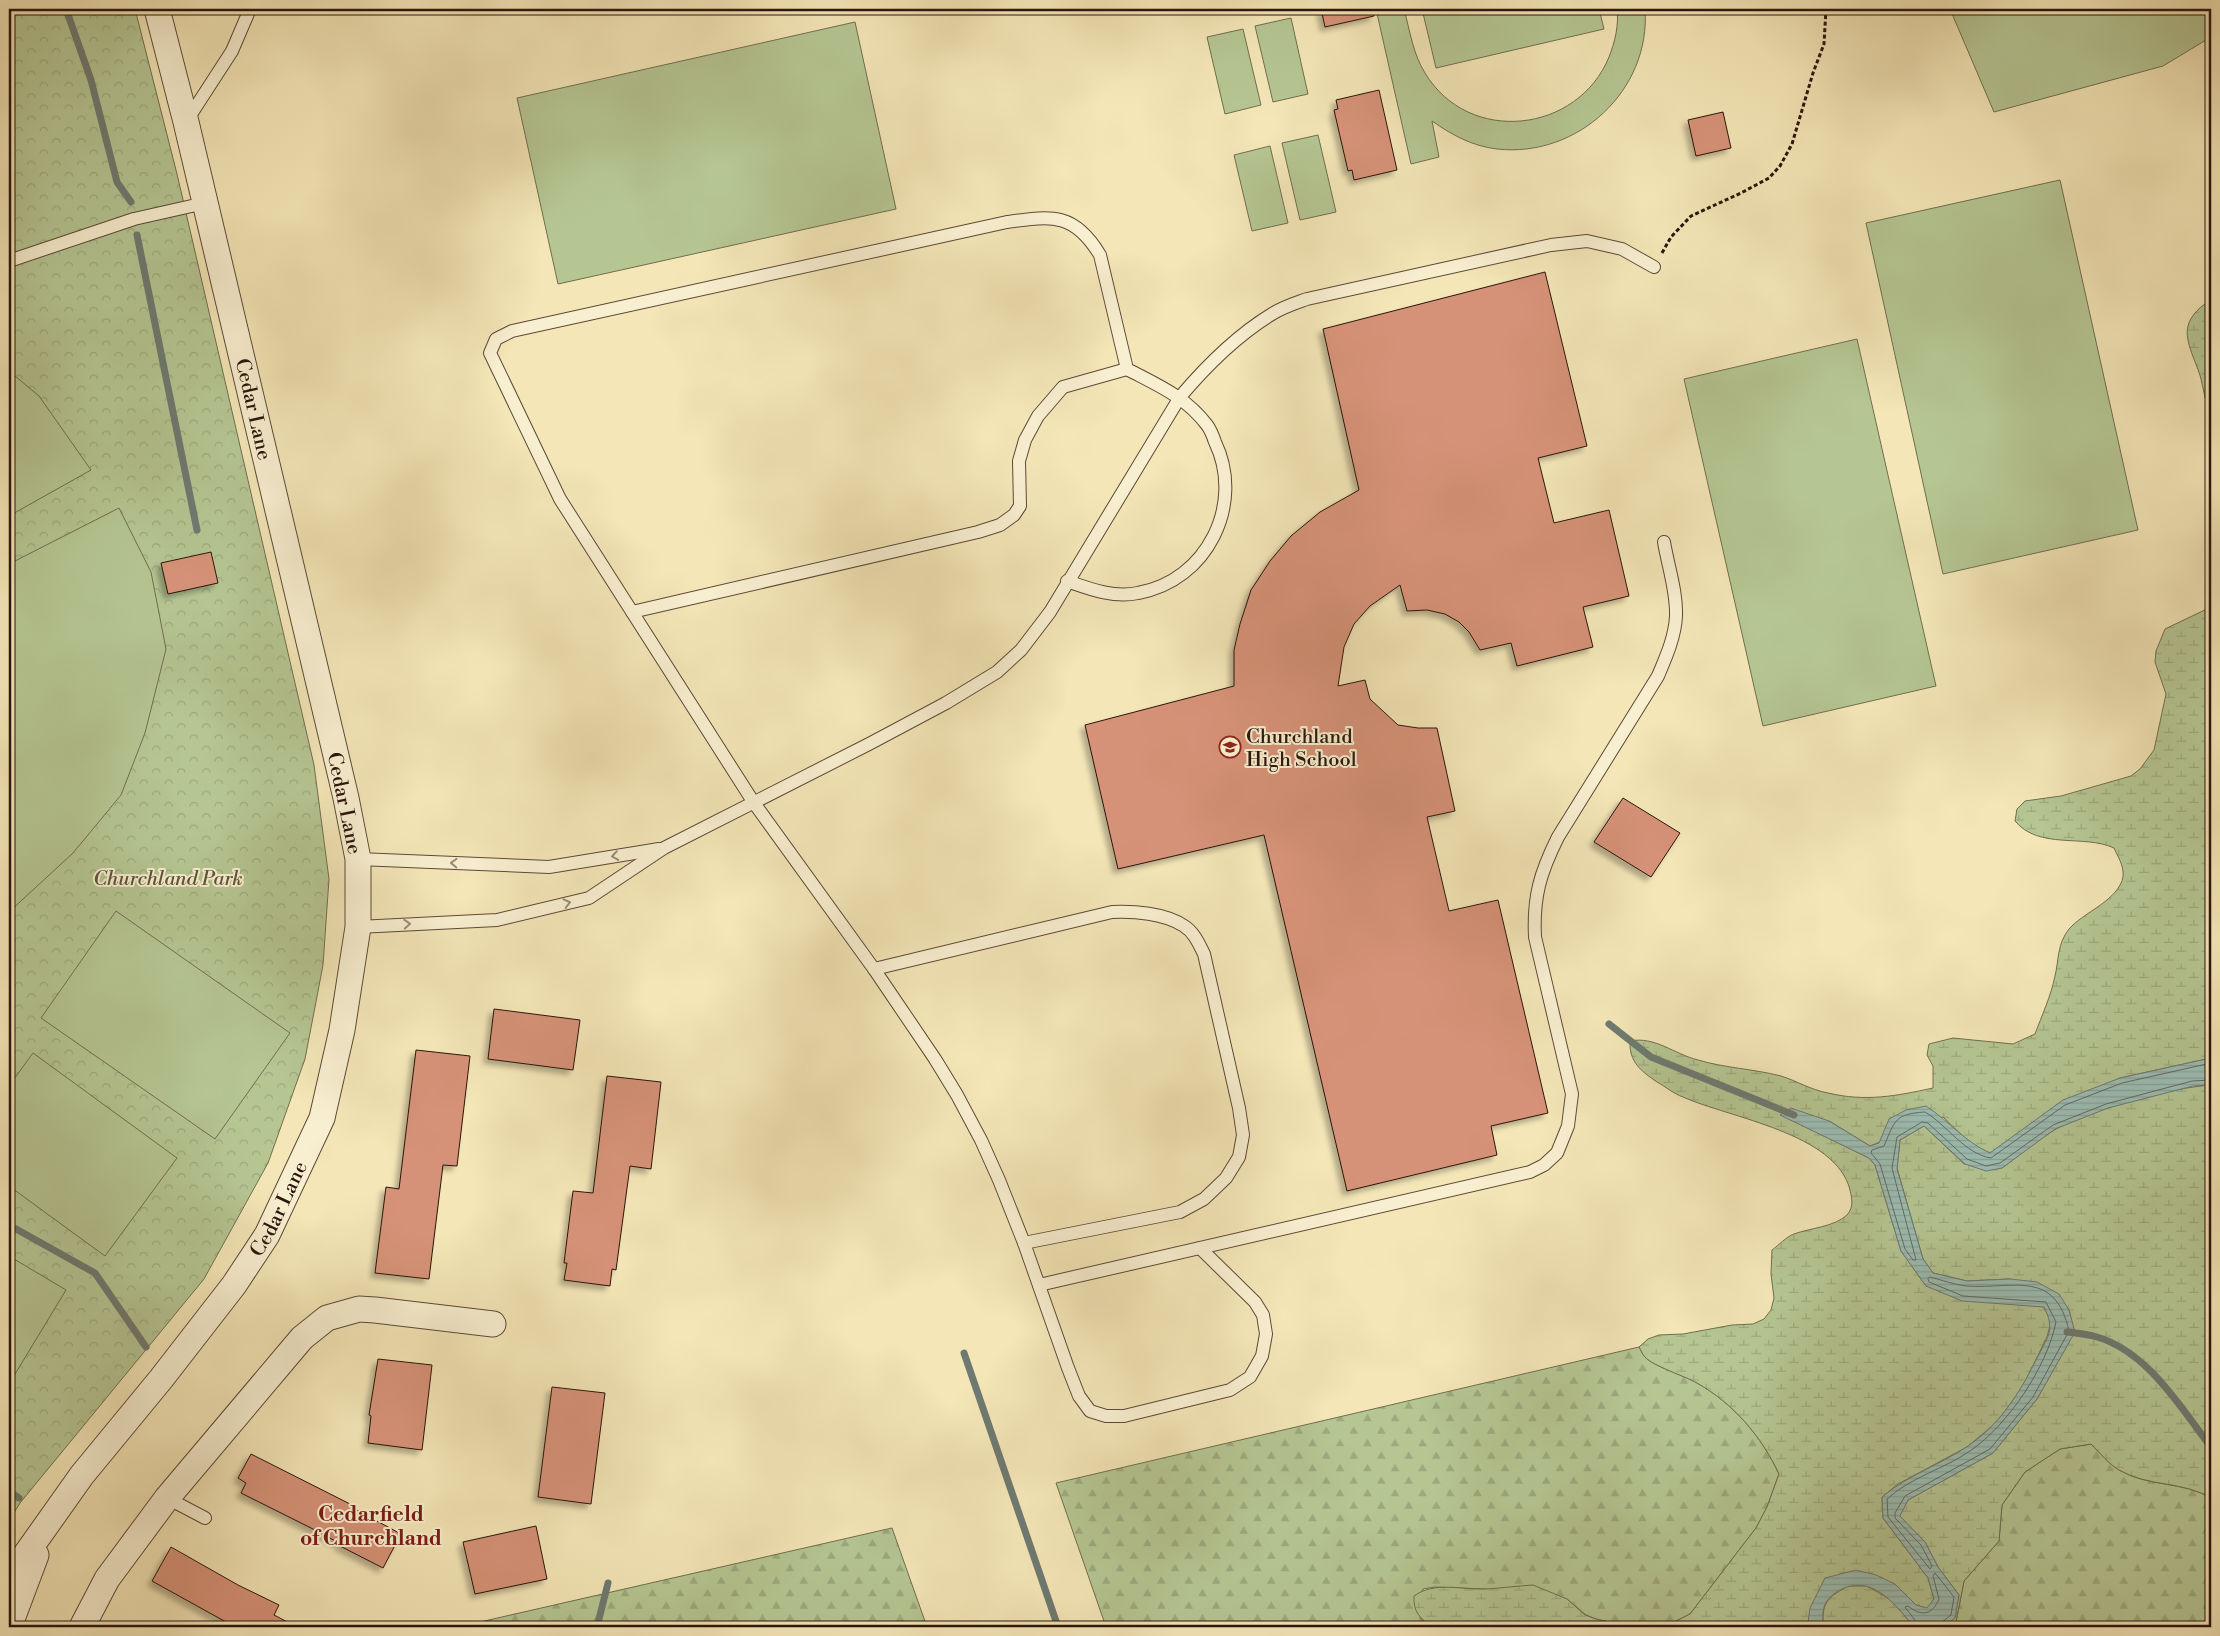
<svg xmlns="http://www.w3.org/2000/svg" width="2220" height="1636" viewBox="0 0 2220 1636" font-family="'Libre Bodoni',serif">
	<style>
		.forest { fill: url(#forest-firs); stroke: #706e50 }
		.wetland { fill: url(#wetland-marsh); stroke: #706e50 }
		.park { fill: url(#park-crowns); stroke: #706e50 }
		.pitch { fill: #b5c693; stroke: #706e50 }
		.water { fill: url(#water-rules); stroke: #6e7a71 }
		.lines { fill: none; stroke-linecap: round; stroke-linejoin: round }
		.shore { stroke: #636a60; stroke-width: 1 }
		.stream { stroke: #6e7a71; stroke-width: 7 }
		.building { fill: #d69278; stroke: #2a150c; filter: url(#shadow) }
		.service-casing { stroke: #5c4937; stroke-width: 14 }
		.minor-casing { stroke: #5c4937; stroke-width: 27 }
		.path { stroke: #2a150c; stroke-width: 3; stroke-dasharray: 4 2.5; stroke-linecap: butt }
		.service { stroke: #f8efd0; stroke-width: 12 }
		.minor { stroke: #f8efd0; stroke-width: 25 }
		.oneway { stroke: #9b8d78 }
		.labels { text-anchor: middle; stroke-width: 4; stroke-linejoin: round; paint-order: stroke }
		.street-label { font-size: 20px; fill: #2a150c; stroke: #f8efd0 }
		.poi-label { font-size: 20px; fill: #2a150c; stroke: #f8efd0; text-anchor: start }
		.park-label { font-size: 20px; font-style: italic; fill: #5b533b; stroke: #f8efd0 }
		.neighbourhood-label { font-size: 21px; font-weight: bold; fill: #7a1f14; stroke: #f8efd0 }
	</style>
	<defs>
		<pattern id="forest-firs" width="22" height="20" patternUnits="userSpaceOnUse" patternTransform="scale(1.25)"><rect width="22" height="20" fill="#b5c693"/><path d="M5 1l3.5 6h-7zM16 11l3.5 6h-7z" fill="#9ca97e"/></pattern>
		<pattern id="wetland-marsh" width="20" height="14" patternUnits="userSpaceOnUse" patternTransform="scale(1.25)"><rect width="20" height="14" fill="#b5c693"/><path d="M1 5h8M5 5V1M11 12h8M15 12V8" fill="none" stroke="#9ca97e"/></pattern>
		<pattern id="park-crowns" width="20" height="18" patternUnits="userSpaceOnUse" patternTransform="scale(1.25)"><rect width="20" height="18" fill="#b5c693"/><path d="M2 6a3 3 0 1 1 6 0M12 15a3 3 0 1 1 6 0" fill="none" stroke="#9ca97e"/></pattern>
		<pattern id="water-rules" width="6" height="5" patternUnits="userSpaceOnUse" patternTransform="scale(1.25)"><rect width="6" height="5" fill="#9cbeb4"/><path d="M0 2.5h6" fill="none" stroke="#87a29a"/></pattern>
		<filter id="shadow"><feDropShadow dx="-4.5" dy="4.5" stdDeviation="2.5" flood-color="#0004"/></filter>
	</defs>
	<rect width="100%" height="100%" fill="#f4e6b7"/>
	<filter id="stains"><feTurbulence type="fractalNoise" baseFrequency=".004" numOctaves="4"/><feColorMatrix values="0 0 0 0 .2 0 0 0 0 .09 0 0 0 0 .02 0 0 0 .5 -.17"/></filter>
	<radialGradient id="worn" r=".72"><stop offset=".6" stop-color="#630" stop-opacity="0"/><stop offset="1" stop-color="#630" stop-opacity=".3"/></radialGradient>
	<g class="forest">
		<path d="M 1639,1347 C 1641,1350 1642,1354 1645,1357 C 1653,1366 1685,1376 1697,1383 C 1733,1403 1762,1437 1779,1474 L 1767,1507 L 1756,1528 L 1690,1614 L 1668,1625 L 1631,1627 L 1596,1619 L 1586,1615 L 1567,1599 L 1485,1589 L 1435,1587 L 1423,1589 L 1420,1618 L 1432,1627 L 1106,1627 L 1056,1483 Z"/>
		<path d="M 2091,1444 C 2100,1453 2109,1464 2119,1470 C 2147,1487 2183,1481 2211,1498 L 2211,1627 L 1955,1627 L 1964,1581 L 1999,1541 L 2002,1505 L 2025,1472 L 2060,1449 Z"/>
		<path d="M 892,1528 L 927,1627 L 458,1627 Z"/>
	</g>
	<g class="wetland">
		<path d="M 2211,301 L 2211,417 C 2206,405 2204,392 2201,379 C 2197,363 2184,342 2188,326 C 2190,316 2202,304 2211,301 Z"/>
		<path d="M 2211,607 L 2211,1058 L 2120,1078 L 1990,1153 L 1972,1145 L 1943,1117 L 1870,1146 L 1829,1121 L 1781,1115 L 1869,1158 L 1875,1165 L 1901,1251 L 1926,1286 L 2044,1307 L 2051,1322 L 2047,1337 L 2022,1388 L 1997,1422 L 1967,1447 L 1898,1484 L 1882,1497 L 1883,1518 L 1928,1578 L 1934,1599 L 1927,1609 L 1916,1605 L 1895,1584 L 1825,1578 L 1808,1623 L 1810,1627 L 1635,1627 L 1668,1625 L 1690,1614 L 1756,1528 L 1767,1507 L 1779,1474 C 1762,1437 1733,1403 1697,1383 C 1685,1376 1653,1366 1645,1357 C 1642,1354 1641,1350 1639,1347 L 1648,1339 L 1659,1335 L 1683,1334 L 1732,1325 L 1753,1324 L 1764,1319 L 1771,1310 L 1774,1298 L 1771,1274 L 1772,1250 C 1779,1245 1786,1237 1794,1234 C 1810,1228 1834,1227 1847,1215 C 1854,1207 1852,1199 1850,1190 C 1836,1133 1730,1118 1683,1097 C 1674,1094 1666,1087 1657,1082 C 1641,1071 1629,1062 1630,1041 C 1655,1036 1674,1054 1698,1060 C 1725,1068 1754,1069 1781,1076 C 1797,1081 1811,1090 1828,1093 C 1866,1102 1896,1096 1933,1088 L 1933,1066 L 1927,1055 L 1929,1044 L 1953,1038 L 2013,1044 L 2035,1034 C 2042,1015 2051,996 2055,976 C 2059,960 2057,944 2069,929 C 2084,912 2113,903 2122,881 C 2126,869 2119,859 2114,848 C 2084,834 2039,850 2015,821 L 2017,809 L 2025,801 L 2061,796 L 2131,776 L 2140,769 L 2154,750 L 2166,694 L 2155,662 L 2156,651 L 2165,629 Z"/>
		<path d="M 2211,1085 L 2211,1498 C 2183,1481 2148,1487 2119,1470 C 2109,1464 2100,1453 2091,1444 L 2060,1449 L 2025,1472 L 2002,1505 L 1999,1541 L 1964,1581 L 1955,1627 L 1943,1627 L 1955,1618 L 1959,1595 L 1938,1567 L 1925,1542 L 1899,1516 L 1908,1500 L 1993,1453 L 2037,1399 L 2074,1332 L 2069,1310 L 2010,1279 L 1967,1281 L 1933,1273 L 1923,1259 L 1897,1168 L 1900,1140 L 1924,1126 L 1964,1164 L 2002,1168 C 2020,1155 2037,1140 2056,1129 C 2093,1109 2169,1088 2211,1085 Z"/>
		<path d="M 1533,1585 L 1567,1599 L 1585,1615 L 1596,1619 L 1631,1627 L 1432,1627 C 1420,1618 1413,1612 1414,1596 C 1435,1581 1461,1590 1486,1589 C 1502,1588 1518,1586 1533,1585 Z"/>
		<path d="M 1848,1586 L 1867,1586 L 1891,1600 L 1914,1627 L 1826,1627 L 1823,1624 C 1822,1601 1829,1597 1848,1586 Z"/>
	</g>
	<path class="park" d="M 9,9 L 135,9 L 177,174 L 314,765 L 329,879 L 323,965 L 305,1059 L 268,1163 L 204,1279 L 20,1503 L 9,1521 Z"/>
	<g class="pitch">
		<path d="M 1376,9 L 1404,9 C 1410,31 1413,54 1425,73 C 1469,146 1578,133 1609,57 C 1615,42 1619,25 1617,9 L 1645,9 C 1651,90 1578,158 1497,149 C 1472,146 1452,135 1432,121 L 1439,157 L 1411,164 Z"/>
		<path d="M 1422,9 L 1599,9 L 1604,29 L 1436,68 Z"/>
		<path d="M 1950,9 L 2211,9 L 2211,37 L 2163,66 L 1994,112 Z"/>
		<path d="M 1291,18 L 1308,94 L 1273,102 L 1255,26 Z"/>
		<path d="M 855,22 L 896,209 L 558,284 L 517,98 Z"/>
		<path d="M 1243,29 L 1261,105 L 1225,114 L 1207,37 Z"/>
		<path d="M 1318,135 L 1336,212 L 1300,220 L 1282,143 Z"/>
		<path d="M 1270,146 L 1288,223 L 1252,231 L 1234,155 Z"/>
		<path d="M 2060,180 L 2138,530 L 1943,574 L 1866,223 Z"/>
		<path d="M 1857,339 L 1936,686 L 1763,726 L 1684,379 Z"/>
		<path d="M 9,371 L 39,396 L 91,470 L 9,516 Z"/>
		<path d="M 119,508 L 151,572 L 166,649 L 145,733 L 121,795 L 73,853 L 9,912 L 9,564 Z"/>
		<path d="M 116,911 L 290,1033 L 215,1139 L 41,1018 Z"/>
		<path d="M 33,1053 L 177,1158 L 105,1256 L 9,1186 L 9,1086 Z"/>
		<path d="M 9,1256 L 66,1290 L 9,1384 Z"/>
	</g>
	<path class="water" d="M 2211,1058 L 2211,1085 L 2193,1086 L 2108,1108 L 2055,1129 L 2002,1168 L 1986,1171 L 1965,1164 L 1924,1126 L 1900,1140 L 1897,1169 L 1923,1259 L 1933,1273 L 1967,1281 L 2010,1279 L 2037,1282 L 2059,1294 L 2069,1310 L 2075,1332 L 2037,1399 L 1993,1453 L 1908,1500 L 1900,1516 L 1925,1542 L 1938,1567 L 1959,1595 L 1955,1618 L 1943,1627 L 1914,1627 C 1895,1604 1871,1572 1838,1591 C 1824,1600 1822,1608 1823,1624 L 1826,1627 L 1810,1627 L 1808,1623 L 1810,1608 L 1825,1578 L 1856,1570 L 1876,1575 L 1895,1584 L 1916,1605 L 1927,1608 L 1934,1599 L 1928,1578 L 1883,1518 L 1882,1497 C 1908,1475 1940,1465 1968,1446 C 2000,1424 2019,1394 2036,1360 C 2047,1338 2056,1330 2044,1307 L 1962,1301 L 1926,1286 L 1901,1251 L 1875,1165 L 1869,1158 L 1780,1115 L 1791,1108 L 1829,1121 L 1870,1146 L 1879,1143 L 1889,1119 L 1906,1110 L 1926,1106 C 1949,1121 1965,1142 1990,1153 L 2063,1100 L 2120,1078 Z"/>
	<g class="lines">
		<g class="shore">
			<path d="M 2211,1063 L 2122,1083 L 2065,1105 L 1991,1158 C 1965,1154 1947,1125 1925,1112 C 1895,1114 1895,1120 1884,1146 L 1872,1150 L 1871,1153 L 1880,1164 L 1905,1249 L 1913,1260 L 1916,1260 L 1892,1168 L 1897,1137 L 1922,1122 L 1928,1123 L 1967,1159 L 1986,1166 L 2000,1163 L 2053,1125 L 2106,1104 L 2192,1081 L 2211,1080"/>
			<path d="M 1930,1277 C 1942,1280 1955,1285 1967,1286 C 2015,1289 2055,1269 2069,1331 L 2033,1397 L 1990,1449 L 1905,1496 L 1895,1513 L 1895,1518 L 1921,1545 L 1932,1566 L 1930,1569 L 1888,1517 L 1887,1499 C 1911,1477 1944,1469 1970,1451 C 2008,1425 2047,1367 2056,1322 L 2046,1302 L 1963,1296 L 1929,1282 L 1928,1279 Z"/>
			<path d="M 1917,1627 L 1917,1623 L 1905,1607 L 1908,1606 C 1922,1617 1932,1615 1939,1599 L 1933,1576 L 1935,1573 L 1954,1597 L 1951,1615 L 1942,1622 L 1940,1627"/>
		</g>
		<g class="stream">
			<path d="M 66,9 L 91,80 L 117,182 L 131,202"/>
			<path d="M 137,235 L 197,530"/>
			<path d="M 1609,1024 L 1651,1057 L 1794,1115"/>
			<path d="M 9,1225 L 95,1273 L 146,1347"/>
			<path d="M 2067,1332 C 2076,1333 2087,1334 2097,1337 C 2148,1352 2180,1407 2211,1447"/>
			<path d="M 964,1353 L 1058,1627"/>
			<path d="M 9,1491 L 19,1498"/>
			<path d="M 597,1627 L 608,1583"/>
		</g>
	</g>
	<g class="building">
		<path d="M 1321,9 L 1374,9 L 1374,16 L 1325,27 Z"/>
		<path d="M 1379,90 L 1397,170 L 1354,180 L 1352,170 L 1348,171 L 1334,110 L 1338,109 L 1336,100 Z"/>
		<path d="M 1723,112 L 1731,148 L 1696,156 L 1688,120 Z"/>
		<path d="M 1545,272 L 1587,446 L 1538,458 L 1554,523 L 1609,510 L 1629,596 L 1583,607 L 1593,647 L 1517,666 L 1511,643 L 1480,650 L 1469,632 L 1459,622 L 1445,614 L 1427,610 L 1407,611 L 1400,585 L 1370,606 L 1354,624 L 1344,647 L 1338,686 L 1365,680 L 1370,699 L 1398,725 L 1418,728 L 1437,728 L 1455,811 L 1427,817 L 1449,911 L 1498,900 L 1548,1113 L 1491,1126 L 1497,1155 L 1347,1191 L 1264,835 L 1118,869 L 1085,725 L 1234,686 L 1234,650 L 1240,624 L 1251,590 L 1270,561 L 1291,536 L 1320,512 L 1359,490 L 1323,329 Z"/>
		<path d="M 211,552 L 218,583 L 168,594 L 161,563 Z"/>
		<path d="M 1623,798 L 1680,833 L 1651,877 L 1594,842 Z"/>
		<path d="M 494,1009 L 580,1020 L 573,1070 L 488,1059 Z"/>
		<path d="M 416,1050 L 470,1056 L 457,1166 L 443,1165 L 429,1279 L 375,1273 L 386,1187 L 399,1189 Z"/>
		<path d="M 607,1076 L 661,1082 L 651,1169 L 630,1166 L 616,1270 L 612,1269 L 610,1286 L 564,1280 L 567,1263 L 564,1263 L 573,1191 L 593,1193 Z"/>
		<path d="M 378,1359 L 432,1365 L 422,1450 L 368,1443 L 371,1416 L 369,1415 Z"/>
		<path d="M 552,1387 L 605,1393 L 591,1504 L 538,1497 Z"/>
		<path d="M 251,1454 L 352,1505 L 351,1507 L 401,1534 L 383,1568 L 340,1546 L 341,1544 L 315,1530 L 241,1493 L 246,1483 L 238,1478 Z"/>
		<path d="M 536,1526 L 547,1579 L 475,1594 L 463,1542 Z"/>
		<path d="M 171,1547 L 238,1585 L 279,1605 L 274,1615 L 297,1627 L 235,1627 L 152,1581 Z"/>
	</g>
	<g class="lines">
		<g class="service-casing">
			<g id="service">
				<path d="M 186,122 L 232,51 L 250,9"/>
				<path d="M 9,261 L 134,219 L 205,203"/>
				<path d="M 1067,581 C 1090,589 1113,598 1138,593 C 1207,581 1245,504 1215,442 C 1213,436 1210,429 1207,425 C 1185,396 1157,385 1127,369 L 1100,255 C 1074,212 1052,216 1007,222 L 512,331 L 496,339 L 490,353 L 560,499 L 754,803 L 874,969 L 935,1059 L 957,1095 L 981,1140 L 999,1180 L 1024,1243 L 1068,1368 L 1079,1396 L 1090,1411 L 1106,1416 L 1124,1416 L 1230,1390 L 1250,1377 L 1262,1356 L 1266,1334 L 1263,1315 L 1255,1302 L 1200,1248"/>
				<path d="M 632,612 L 978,532 L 1000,525 L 1014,515 L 1020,506 L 1019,461 L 1025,440 L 1038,416 L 1063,387 L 1127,369"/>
				<path d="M 358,859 L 549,867 L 659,849"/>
				<path d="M 358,927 L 497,920 L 589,898 L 664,848 L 869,744 L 946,703 L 997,672 L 1021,650 L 1050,612 L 1180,397 C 1207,365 1236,336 1272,314 C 1283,307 1296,303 1307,299 L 1551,245 L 1587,241 L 1622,249 L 1654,267"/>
				<path d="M 874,969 L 1112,912 C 1133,911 1165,913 1184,926 C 1194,932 1199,944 1204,954 L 1239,1108 L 1243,1135 L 1239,1157 L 1226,1178 L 1204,1199 L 1180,1212 L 1024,1243"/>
				<path d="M 1039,1285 L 1530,1172 L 1544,1165 L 1557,1153 L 1568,1126 L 1572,1094 L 1535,937 C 1533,897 1540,873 1558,837 L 1658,676 C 1666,657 1675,637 1676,616 C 1677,592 1668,566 1664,542"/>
				<path d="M 167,1498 L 205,1518"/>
			</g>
		</g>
		<g class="minor-casing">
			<g id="minor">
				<path id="s1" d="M 9,1578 L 82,1475 L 161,1379 L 234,1285 L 267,1235 L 322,1118 L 342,1030 L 358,927 L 358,859 L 346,798 L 186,122 L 157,9"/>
				<path d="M 9,1627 L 36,1555"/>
				<path d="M 82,1627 L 107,1579 L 167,1498 L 302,1338 L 327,1318 L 359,1309 L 375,1310 L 493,1324"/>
			</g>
		</g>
		<path class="path" d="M 1662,253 L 1671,237 L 1691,216 L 1741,193 L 1769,178 L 1780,166 L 1792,144 L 1813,73 L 1824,44 L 1826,9"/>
		<use href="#service" class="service"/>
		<use href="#minor" class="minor"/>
	</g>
	<defs><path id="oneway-chevron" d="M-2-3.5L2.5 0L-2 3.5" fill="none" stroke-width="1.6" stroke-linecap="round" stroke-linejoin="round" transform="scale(1.25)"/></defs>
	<g class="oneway">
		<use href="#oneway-chevron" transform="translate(615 856) rotate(171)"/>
		<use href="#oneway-chevron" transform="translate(454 863) rotate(-178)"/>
		<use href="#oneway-chevron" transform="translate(567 903) rotate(-14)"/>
		<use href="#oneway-chevron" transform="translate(407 924) rotate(-3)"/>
	</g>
	<defs>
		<g id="school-ring" transform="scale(1.125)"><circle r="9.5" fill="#f8efd0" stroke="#8f2418" stroke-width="1.5"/><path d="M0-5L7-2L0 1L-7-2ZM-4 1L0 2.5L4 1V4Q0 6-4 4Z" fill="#8f2418"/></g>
	</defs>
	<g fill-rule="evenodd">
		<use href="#school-ring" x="1230" y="747"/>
	</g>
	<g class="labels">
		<g class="street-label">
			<text transform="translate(254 409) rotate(77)" y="7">Cedar Lane</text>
			<text transform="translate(345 803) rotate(78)" y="7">Cedar Lane</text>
			<text dy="7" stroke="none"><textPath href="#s1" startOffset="458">Cedar Lane</textPath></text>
		</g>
		<g class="poi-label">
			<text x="1246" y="743">Churchland<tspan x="1246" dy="23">High School</tspan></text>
		</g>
		<g class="park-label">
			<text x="168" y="885">Churchland Park</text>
		</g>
		<g class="neighbourhood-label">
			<text x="371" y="1521">Cedarfield<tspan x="371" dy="24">of Churchland</tspan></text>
		</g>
	</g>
	<rect width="2220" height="1636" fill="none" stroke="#f4e6b7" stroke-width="30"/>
	<rect x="10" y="10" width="2200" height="1616" fill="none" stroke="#2a150c" stroke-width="2.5"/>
	<rect x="15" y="15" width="2190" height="1606" fill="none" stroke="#2a150c"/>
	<rect width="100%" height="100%" filter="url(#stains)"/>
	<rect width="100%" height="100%" fill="url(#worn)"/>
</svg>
